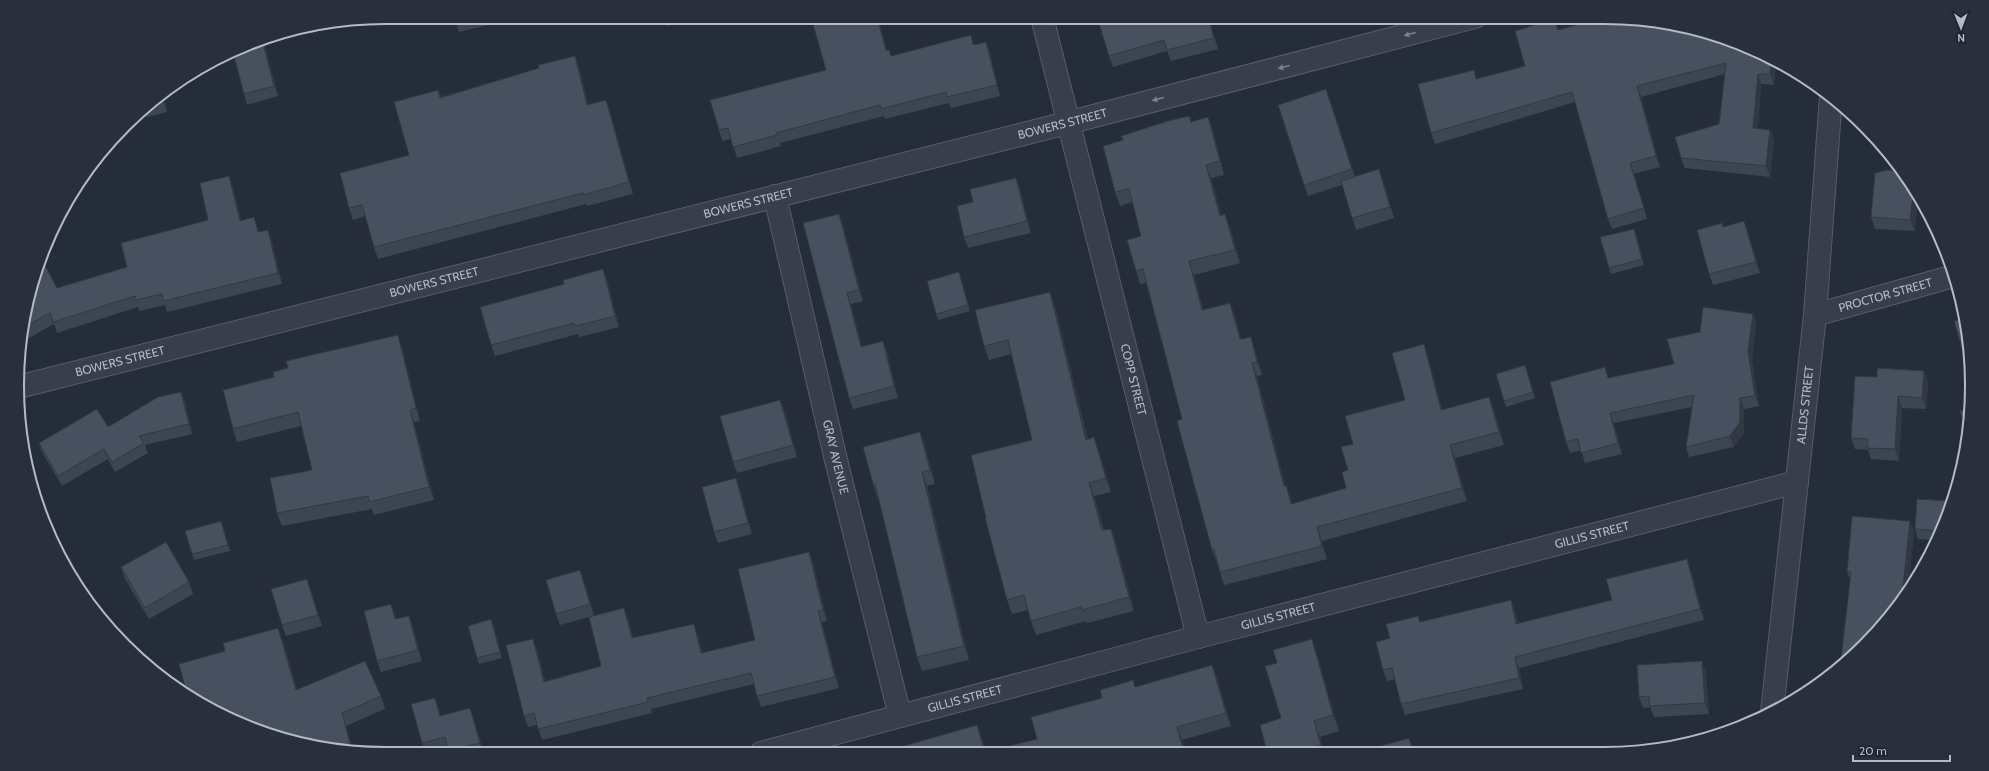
<svg xmlns="http://www.w3.org/2000/svg" width="1989" height="771" viewBox="0 0 1989 771" font-family="Cabin,sans-serif">
	<style>
		.lines { fill: none; stroke-linecap: round; stroke-linejoin: round }
		.minor-casing { stroke: #565d69; stroke-width: 24 }
		.tertiary-casing { stroke: #565d69; stroke-width: 24 }
		.minor { stroke: #383f4b; stroke-width: 22 }
		.tertiary { stroke: #383f4b; stroke-width: 22 }
		.wall { fill: #3c4552 }
		.shaded-wall { fill: #313842 }
		.building { fill: #46505f; stroke: #313842 }
		.oneway { fill: #7c838f }
		.labels { text-anchor: middle; stroke-width: 3; stroke-linejoin: round; paint-order: stroke }
		.street-label { font-size: 12px; fill: #b4bac7; stroke: #1d2430 }
		.rim { fill: none; stroke: #b4bac7; stroke-width: 2 }
	</style>
	<rect width="100%" height="100%" fill="#252d3b"/>
	<g class="lines">
		<g class="minor-casing">
			<g id="minor">
				<path id="s1" d="M 1042,17 L 1198,637"/>
				<path id="s2" d="M 775,196 L 835,456 L 900,716"/>
				<path id="s3" d="M 1815,315 L 1954,276"/>
				<path id="s4" d="M 22,386 L 1067,123 L 1475,17"/>
				<path id="s5" d="M 761,753 L 1198,637 L 1797,482"/>
			</g>
		</g>
		<g class="tertiary-casing">
			<g id="tertiary">
				<path id="s6" d="M 1772,712 L 1815,315 L 1831,96"/>
			</g>
		</g>
		<use href="#minor" class="minor"/>
		<use href="#tertiary" class="tertiary"/>
	</g>
	<g class="wall">
		<path d="M 454,17 L 492,17 L 493,24 L 459,32 Z"/>
		<path d="M 663,17 L 705,17 L 666,26 Z"/>
		<path d="M 1097,17 L 1209,17 L 1218,49 L 1171,61 L 1167,51 L 1113,67 L 1109,56 Z"/>
		<path d="M 1558,30 L 1767,55 L 1776,61 L 1774,85 L 1761,84 L 1758,128 L 1770,130 L 1774,140 L 1770,177 L 1685,168 L 1681,158 L 1719,124 L 1725,74 L 1641,97 L 1660,167 L 1634,174 L 1647,219 L 1612,229 L 1608,219 L 1575,102 L 1435,144 L 1431,133 L 1474,70 L 1477,79 L 1525,66 Z"/>
		<path d="M 263,38 L 278,96 L 247,105 L 244,94 Z"/>
		<path d="M 986,42 L 990,53 L 1000,96 L 951,108 L 949,103 L 885,119 L 884,116 L 780,143 L 781,146 L 737,158 L 731,139 L 722,141 L 719,130 L 826,70 L 887,50 L 892,56 L 974,45 Z"/>
		<path d="M 575,56 L 579,67 L 588,104 L 610,111 L 633,194 L 587,206 L 586,204 L 378,259 L 374,247 L 365,216 L 353,220 L 349,208 L 409,155 L 438,90 L 441,97 L 539,68 Z"/>
		<path d="M 163,94 L 167,112 L 135,120 L 135,118 L 143,108 Z"/>
		<path d="M 1330,100 L 1355,177 L 1383,180 L 1394,218 L 1356,230 L 1342,185 L 1308,196 L 1304,185 Z"/>
		<path d="M 1208,117 L 1213,130 L 1224,175 L 1211,178 L 1221,215 L 1230,227 L 1240,263 L 1194,275 L 1203,310 L 1235,316 L 1241,339 L 1251,337 L 1255,350 L 1262,375 L 1257,376 L 1285,485 L 1292,504 L 1346,488 L 1348,470 L 1353,444 L 1405,400 L 1424,344 L 1428,357 L 1442,410 L 1489,397 L 1494,410 L 1504,445 L 1455,458 L 1467,501 L 1322,541 L 1327,559 L 1224,585 L 1220,572 L 1217,563 L 1212,550 L 1182,419 L 1146,283 L 1140,284 L 1136,271 L 1141,236 L 1132,202 L 1120,206 L 1115,192 L 1123,140 Z"/>
		<path d="M 1901,171 L 1918,195 L 1915,231 L 1875,229 L 1871,217 Z"/>
		<path d="M 1016,178 L 1020,189 L 1031,233 L 968,248 L 964,237 L 973,202 Z"/>
		<path d="M 233,187 L 241,220 L 258,228 L 259,232 L 268,230 L 272,241 L 282,284 L 167,312 L 165,305 L 140,311 L 138,307 L 57,333 L 54,324 L 20,343 L 20,337 L 36,267 L 57,288 L 127,267 L 208,220 Z"/>
		<path d="M 843,225 L 863,301 L 851,304 L 862,347 L 887,352 L 898,398 L 853,409 L 849,398 Z"/>
		<path d="M 1723,226 L 1748,232 L 1760,273 L 1713,285 L 1709,274 Z"/>
		<path d="M 1636,234 L 1644,265 L 1611,274 L 1609,268 Z"/>
		<path d="M 961,278 L 970,311 L 938,320 L 936,314 Z"/>
		<path d="M 607,280 L 619,327 L 579,337 L 578,334 L 495,356 L 491,345 Z"/>
		<path d="M 1055,306 L 1088,439 L 1099,451 L 1111,492 L 1094,496 L 1104,530 L 1116,542 L 1134,611 L 1087,623 L 1086,621 L 1036,635 L 1031,621 L 1028,610 L 1012,614 L 1007,600 L 986,518 L 1032,440 L 1011,354 L 989,360 L 984,346 Z"/>
		<path d="M 1753,314 L 1756,324 L 1752,361 L 1759,406 L 1744,409 L 1744,433 L 1734,447 L 1689,457 L 1686,447 L 1692,407 L 1614,423 L 1622,454 L 1585,463 L 1581,450 L 1570,453 L 1566,442 L 1609,378 L 1674,364 L 1700,332 Z"/>
		<path d="M 398,335 L 402,348 L 420,421 L 414,422 L 434,500 L 374,515 L 372,509 L 282,526 L 277,513 L 312,470 L 301,426 L 237,442 L 233,429 L 274,377 L 288,368 Z"/>
		<path d="M 1527,371 L 1535,398 L 1506,407 L 1504,401 Z"/>
		<path d="M 1924,371 L 1928,382 L 1926,409 L 1902,408 L 1899,461 L 1871,459 L 1868,450 L 1855,449 L 1851,438 L 1877,377 Z"/>
		<path d="M 181,392 L 185,402 L 192,434 L 145,445 L 148,453 L 115,472 L 108,459 L 62,486 L 42,452 L 39,443 L 108,427 Z"/>
		<path d="M 785,411 L 797,457 L 737,473 L 733,462 Z"/>
		<path d="M 920,432 L 925,446 L 935,484 L 927,486 L 969,660 L 922,671 L 917,657 L 879,499 L 878,499 L 873,484 Z"/>
		<path d="M 740,489 L 752,534 L 718,543 L 714,532 Z"/>
		<path d="M 1950,501 L 1933,540 L 1918,539 L 1915,529 Z"/>
		<path d="M 1910,521 L 1914,532 L 1908,591 L 1850,579 L 1847,572 Z"/>
		<path d="M 223,527 L 230,551 L 194,560 L 192,554 Z"/>
		<path d="M 809,552 L 813,563 L 827,621 L 822,622 L 839,688 L 761,707 L 757,696 L 754,684 L 651,709 L 652,713 L 542,740 L 537,725 L 528,727 L 524,716 L 533,639 L 537,650 L 545,681 L 601,666 L 589,617 L 560,625 L 556,614 L 584,581 L 594,615 L 628,619 L 633,638 L 694,624 L 698,636 L 702,653 L 755,640 Z"/>
		<path d="M 121,567 L 189,582 L 193,594 L 149,619 L 125,579 Z"/>
		<path d="M 1691,570 L 1704,620 L 1519,668 L 1523,689 L 1405,715 L 1401,704 L 1395,679 L 1387,681 L 1383,670 L 1390,638 L 1420,622 L 1511,600 L 1515,612 L 1518,623 L 1612,600 Z"/>
		<path d="M 311,590 L 322,626 L 286,636 L 282,625 Z"/>
		<path d="M 395,615 L 396,619 L 413,627 L 422,661 L 381,672 L 377,661 Z"/>
		<path d="M 491,619 L 502,658 L 479,664 L 477,658 Z"/>
		<path d="M 283,641 L 297,690 L 381,696 L 385,709 L 346,726 L 223,716 L 187,694 Z"/>
		<path d="M 1317,655 L 1339,731 L 1320,737 L 1324,752 L 1267,752 L 1281,718 Z"/>
		<path d="M 1212,665 L 1217,678 L 1231,726 L 1182,740 L 1186,752 L 879,753 L 977,725 L 982,739 L 986,752 L 1037,739 L 1102,698 L 1133,680 L 1135,687 Z"/>
		<path d="M 1706,673 L 1709,714 L 1654,717 L 1650,707 L 1643,708 L 1639,697 Z"/>
		<path d="M 470,708 L 474,720 L 484,754 L 449,754 L 448,748 L 426,754 L 422,743 L 439,709 L 441,716 Z"/>
	</g>
	<g class="shaded-wall">
		<path d="M 877,17 L 878,17 L 890,61 L 886,50 Z"/>
		<path d="M 1208,17 L 1209,17 L 1218,49 L 1214,38 Z"/>
		<path d="M 263,38 L 278,96 L 274,86 L 262,39 Z"/>
		<path d="M 986,42 L 990,53 L 1000,96 L 997,85 Z"/>
		<path d="M 575,56 L 579,67 L 591,116 L 587,105 Z"/>
		<path d="M 1772,58 L 1776,61 L 1774,85 L 1770,74 Z"/>
		<path d="M 1758,74 L 1761,84 L 1757,138 L 1753,128 Z"/>
		<path d="M 1637,86 L 1641,97 L 1660,167 L 1656,156 Z"/>
		<path d="M 1326,89 L 1330,100 L 1356,180 L 1352,169 Z"/>
		<path d="M 163,94 L 167,112 L 163,101 L 162,95 Z"/>
		<path d="M 606,100 L 610,111 L 633,194 L 629,182 Z"/>
		<path d="M 1208,117 L 1213,130 L 1224,175 L 1220,161 Z"/>
		<path d="M 1770,130 L 1774,140 L 1770,177 L 1766,166 Z"/>
		<path d="M 1206,165 L 1211,178 L 1224,229 L 1220,216 Z"/>
		<path d="M 1379,169 L 1383,180 L 1394,218 L 1390,207 Z"/>
		<path d="M 229,176 L 233,187 L 244,232 L 240,221 Z"/>
		<path d="M 1016,178 L 1020,189 L 1031,233 L 1027,221 Z"/>
		<path d="M 1914,189 L 1918,195 L 1915,231 L 1910,220 Z"/>
		<path d="M 839,214 L 843,225 L 863,301 L 859,290 Z"/>
		<path d="M 1225,214 L 1230,227 L 1240,263 L 1235,250 Z"/>
		<path d="M 254,217 L 258,228 L 262,243 L 258,232 Z"/>
		<path d="M 1744,221 L 1748,232 L 1760,273 L 1756,262 Z"/>
		<path d="M 1634,229 L 1636,234 L 1644,265 L 1642,259 Z"/>
		<path d="M 268,230 L 272,241 L 282,284 L 278,273 Z"/>
		<path d="M 1189,261 L 1194,275 L 1207,323 L 1202,310 Z"/>
		<path d="M 603,269 L 607,280 L 619,327 L 615,316 Z"/>
		<path d="M 959,272 L 961,278 L 970,311 L 968,305 Z"/>
		<path d="M 1050,292 L 1055,306 L 1092,453 L 1086,440 Z"/>
		<path d="M 847,293 L 851,304 L 865,358 L 861,347 Z"/>
		<path d="M 1230,303 L 1235,316 L 1244,353 L 1240,339 Z"/>
		<path d="M 1753,314 L 1756,324 L 1752,361 L 1759,406 L 1755,396 L 1748,351 Z"/>
		<path d="M 398,335 L 402,348 L 420,421 L 416,408 Z"/>
		<path d="M 1251,337 L 1255,350 L 1262,375 L 1257,362 Z"/>
		<path d="M 883,341 L 887,352 L 898,398 L 894,386 Z"/>
		<path d="M 1424,344 L 1428,357 L 1446,423 L 1441,410 Z"/>
		<path d="M 1252,363 L 1257,376 L 1289,499 L 1284,486 Z"/>
		<path d="M 1924,371 L 1928,382 L 1926,409 L 1922,398 Z"/>
		<path d="M 181,392 L 185,402 L 192,434 L 189,424 Z"/>
		<path d="M 1898,396 L 1902,408 L 1899,461 L 1895,449 Z"/>
		<path d="M 1489,397 L 1494,410 L 1504,445 L 1499,432 Z"/>
		<path d="M 1740,398 L 1744,409 L 1744,433 L 1734,447 L 1730,436 Z"/>
		<path d="M 780,400 L 785,411 L 797,457 L 793,445 Z"/>
		<path d="M 410,410 L 414,422 L 434,500 L 429,487 Z"/>
		<path d="M 1610,413 L 1614,423 L 1622,454 L 1618,443 Z"/>
		<path d="M 920,432 L 925,446 L 935,484 L 930,470 Z"/>
		<path d="M 1094,437 L 1099,451 L 1111,492 L 1106,478 Z"/>
		<path d="M 1450,445 L 1455,458 L 1467,501 L 1462,488 Z"/>
		<path d="M 922,472 L 927,486 L 969,660 L 964,646 Z"/>
		<path d="M 736,478 L 740,489 L 752,534 L 748,523 Z"/>
		<path d="M 1089,483 L 1094,496 L 1107,544 L 1102,530 Z"/>
		<path d="M 1286,485 L 1291,498 L 1296,517 L 1291,504 Z"/>
		<path d="M 1910,521 L 1914,532 L 1908,591 L 1908,592 L 1906,595 L 1903,587 Z"/>
		<path d="M 1317,527 L 1322,541 L 1327,559 L 1322,546 Z"/>
		<path d="M 1111,529 L 1116,542 L 1134,611 L 1129,597 Z"/>
		<path d="M 809,552 L 813,563 L 827,621 L 823,610 Z"/>
		<path d="M 1687,559 L 1691,570 L 1704,620 L 1700,609 Z"/>
		<path d="M 580,570 L 584,581 L 594,615 L 590,604 Z"/>
		<path d="M 307,579 L 311,590 L 322,626 L 318,615 Z"/>
		<path d="M 1511,600 L 1515,612 L 1520,635 L 1516,624 Z"/>
		<path d="M 391,604 L 395,615 L 399,631 L 395,619 Z"/>
		<path d="M 624,608 L 628,619 L 636,650 L 632,638 Z"/>
		<path d="M 818,611 L 822,622 L 839,688 L 835,677 Z"/>
		<path d="M 409,616 L 413,627 L 422,661 L 418,650 Z"/>
		<path d="M 491,619 L 494,625 L 502,658 L 500,652 Z"/>
		<path d="M 694,624 L 698,636 L 705,665 L 701,653 Z"/>
		<path d="M 278,628 L 283,641 L 301,703 L 296,690 Z"/>
		<path d="M 533,639 L 537,650 L 548,693 L 544,682 Z"/>
		<path d="M 1312,639 L 1317,655 L 1339,731 L 1333,715 Z"/>
		<path d="M 1515,657 L 1519,668 L 1523,689 L 1519,678 Z"/>
		<path d="M 1702,661 L 1706,673 L 1709,714 L 1705,703 Z"/>
		<path d="M 1212,665 L 1217,678 L 1231,726 L 1226,713 Z"/>
		<path d="M 435,698 L 439,709 L 444,728 L 440,716 Z"/>
		<path d="M 470,708 L 474,720 L 484,754 L 480,743 Z"/>
		<path d="M 342,713 L 346,726 L 353,750 L 352,750 Z"/>
		<path d="M 1314,721 L 1320,737 L 1324,752 L 1323,752 L 1321,745 Z"/>
		<path d="M 977,725 L 982,739 L 986,752 L 985,752 Z"/>
		<path d="M 1177,727 L 1182,740 L 1186,752 L 1184,752 Z"/>
	</g>
	<g class="building">
		<path d="M 454,17 L 472,17 L 455,21 Z"/>
		<path d="M 811,17 L 877,17 L 886,50 L 889,50 L 891,56 L 971,35 L 973,45 L 986,42 L 997,85 L 947,97 L 946,92 L 881,109 L 880,105 L 776,133 L 777,135 L 733,147 L 728,128 L 719,130 L 710,100 L 826,70 Z"/>
		<path d="M 1097,17 L 1208,17 L 1214,38 L 1167,50 L 1164,40 L 1109,56 Z"/>
		<path d="M 1606,17 L 1699,30 L 1767,55 L 1772,58 L 1770,74 L 1758,74 L 1753,128 L 1770,130 L 1766,166 L 1681,158 L 1675,137 L 1719,124 L 1726,63 L 1637,86 L 1656,156 L 1630,163 L 1644,208 L 1608,219 L 1572,92 L 1431,133 L 1418,84 L 1474,70 L 1476,79 L 1525,66 L 1515,31 L 1554,19 L 1558,30 Z"/>
		<path d="M 262,39 L 274,86 L 244,94 L 233,52 Z"/>
		<path d="M 575,56 L 587,105 L 606,100 L 629,182 L 583,195 L 583,193 L 374,247 L 362,205 L 349,208 L 340,173 L 409,155 L 394,102 L 438,90 L 440,98 L 539,68 L 538,65 Z"/>
		<path d="M 1326,89 L 1352,169 L 1304,185 L 1278,105 Z"/>
		<path d="M 162,95 L 163,101 L 147,105 Z"/>
		<path d="M 1189,116 L 1191,122 L 1208,117 L 1220,161 L 1206,165 L 1220,216 L 1225,214 L 1235,250 L 1189,261 L 1202,310 L 1230,303 L 1240,339 L 1251,337 L 1257,362 L 1252,363 L 1284,486 L 1286,485 L 1291,504 L 1346,488 L 1342,472 L 1348,470 L 1341,447 L 1353,444 L 1345,416 L 1405,400 L 1392,353 L 1424,344 L 1441,410 L 1489,397 L 1499,432 L 1450,445 L 1462,488 L 1317,527 L 1322,546 L 1220,572 L 1214,549 L 1212,550 L 1182,440 L 1177,421 L 1182,419 L 1143,269 L 1136,271 L 1127,240 L 1141,236 L 1129,189 L 1115,192 L 1103,146 L 1123,140 L 1121,136 L 1168,121 Z"/>
		<path d="M 1379,169 L 1390,207 L 1352,218 L 1341,181 Z"/>
		<path d="M 1888,170 L 1901,171 L 1914,189 L 1910,220 L 1871,217 L 1875,173 Z"/>
		<path d="M 229,176 L 240,221 L 254,217 L 258,232 L 268,230 L 278,273 L 163,301 L 162,294 L 136,300 L 135,296 L 53,322 L 50,313 L 22,328 L 36,267 L 41,258 L 57,288 L 127,267 L 121,243 L 208,220 L 200,183 Z"/>
		<path d="M 1016,178 L 1027,221 L 964,237 L 957,206 L 973,202 L 970,189 Z"/>
		<path d="M 839,214 L 859,290 L 847,293 L 861,347 L 883,341 L 894,386 L 849,398 L 803,223 Z"/>
		<path d="M 1744,221 L 1756,262 L 1709,274 L 1697,230 L 1722,223 L 1723,227 Z"/>
		<path d="M 1634,229 L 1642,259 L 1609,268 L 1600,237 Z"/>
		<path d="M 603,269 L 615,316 L 575,326 L 574,323 L 491,345 L 480,307 L 564,284 L 563,280 Z"/>
		<path d="M 959,272 L 968,305 L 936,314 L 927,281 Z"/>
		<path d="M 1050,292 L 1086,440 L 1094,437 L 1106,478 L 1089,483 L 1102,530 L 1111,529 L 1129,597 L 1082,610 L 1081,607 L 1031,621 L 1024,595 L 1007,600 L 985,518 L 986,518 L 971,455 L 1032,440 L 1008,340 L 984,346 L 975,310 Z"/>
		<path d="M 1703,307 L 1753,314 L 1748,351 L 1755,396 L 1740,398 L 1740,422 L 1730,436 L 1686,447 L 1694,395 L 1610,413 L 1618,443 L 1581,453 L 1578,439 L 1566,442 L 1550,382 L 1605,367 L 1608,378 L 1674,364 L 1667,339 L 1700,332 Z"/>
		<path d="M 1964,318 L 1969,338 L 1970,376 L 1954,321 Z"/>
		<path d="M 398,335 L 416,408 L 410,410 L 429,487 L 369,502 L 368,496 L 277,513 L 270,478 L 312,470 L 298,412 L 233,429 L 223,390 L 274,377 L 273,372 L 288,368 L 286,361 Z"/>
		<path d="M 1525,365 L 1533,392 L 1504,401 L 1496,374 Z"/>
		<path d="M 1877,368 L 1924,371 L 1922,398 L 1898,396 L 1895,449 L 1867,448 L 1868,439 L 1851,438 L 1855,376 L 1877,377 Z"/>
		<path d="M 181,392 L 189,424 L 139,436 L 144,443 L 112,462 L 104,449 L 58,476 L 39,443 L 97,409 L 108,427 L 158,397 Z"/>
		<path d="M 780,400 L 793,445 L 733,462 L 720,416 Z"/>
		<path d="M 1971,408 L 1971,410 L 1967,433 L 1960,411 Z"/>
		<path d="M 920,432 L 930,470 L 922,472 L 964,646 L 917,657 L 875,484 L 873,484 L 863,447 Z"/>
		<path d="M 736,478 L 748,523 L 714,532 L 702,487 Z"/>
		<path d="M 1917,499 L 1950,501 L 1937,531 L 1915,529 Z"/>
		<path d="M 1852,516 L 1910,521 L 1903,587 L 1907,588 L 1906,595 L 1847,662 L 1840,667 L 1851,572 L 1847,572 Z"/>
		<path d="M 221,521 L 228,545 L 192,554 L 185,531 Z"/>
		<path d="M 166,542 L 189,582 L 145,608 L 121,567 Z"/>
		<path d="M 809,552 L 823,610 L 818,611 L 835,677 L 757,696 L 751,673 L 647,698 L 648,702 L 538,729 L 534,713 L 524,716 L 506,645 L 533,639 L 544,682 L 601,666 L 589,617 L 624,608 L 632,638 L 694,624 L 701,653 L 755,640 L 738,569 Z"/>
		<path d="M 1687,559 L 1700,609 L 1515,657 L 1519,678 L 1401,704 L 1392,668 L 1383,670 L 1376,642 L 1390,638 L 1386,624 L 1418,616 L 1420,622 L 1511,600 L 1516,624 L 1612,600 L 1606,579 Z"/>
		<path d="M 580,570 L 590,604 L 556,614 L 546,580 Z"/>
		<path d="M 307,579 L 318,615 L 282,625 L 271,589 Z"/>
		<path d="M 391,604 L 395,619 L 409,616 L 418,650 L 377,661 L 364,611 Z"/>
		<path d="M 491,619 L 500,652 L 477,658 L 468,626 Z"/>
		<path d="M 278,628 L 296,690 L 365,661 L 381,696 L 342,713 L 352,750 L 290,741 L 223,716 L 201,703 L 199,697 L 194,698 L 187,694 L 179,664 L 225,651 L 223,643 Z"/>
		<path d="M 1312,639 L 1333,715 L 1314,721 L 1321,745 L 1298,752 L 1267,752 L 1260,725 L 1281,718 L 1265,666 L 1277,663 L 1273,650 Z"/>
		<path d="M 1702,661 L 1705,703 L 1650,706 L 1649,696 L 1639,697 L 1637,665 Z"/>
		<path d="M 1212,665 L 1226,713 L 1177,727 L 1184,752 L 879,753 L 977,725 L 985,752 L 1037,739 L 1031,717 L 1102,698 L 1100,690 L 1133,680 L 1135,687 Z"/>
		<path d="M 435,698 L 440,716 L 470,708 L 480,743 L 448,751 L 445,737 L 422,743 L 411,704 Z"/>
		<path d="M 1409,738 L 1413,751 L 1382,751 L 1380,746 Z"/>
	</g>
	<defs><path id="oneway-solid" d="M-6-.8H1V-3.2L6.5 0L1 3.2V.8H-6Z"/></defs>
	<g class="oneway">
		<use href="#oneway-solid" transform="translate(1410 34) rotate(165)"/>
		<use href="#oneway-solid" transform="translate(1284 67) rotate(165)"/>
		<use href="#oneway-solid" transform="translate(1158 99) rotate(165)"/>
	</g>
	<g class="labels">
		<g class="street-label">
			<text dy="4" stroke="none"><textPath href="#s4" startOffset="1073">BOWERS STREET</textPath></text>
			<text dy="4" stroke="none"><textPath href="#s4" startOffset="749">BOWERS STREET</textPath></text>
			<text dy="4" stroke="none"><textPath href="#s4" startOffset="425">BOWERS STREET</textPath></text>
			<text dy="4" stroke="none"><textPath href="#s3" startOffset="73">PROCTOR STREET</textPath></text>
			<text dy="4" stroke="none"><textPath href="#s4" startOffset="101">BOWERS STREET</textPath></text>
			<text dy="4" stroke="none"><textPath href="#s1" startOffset="374">COPP STREET</textPath></text>
			<text dy="4" stroke="none"><textPath href="#s6" startOffset="309">ALLDS STREET</textPath></text>
			<text dy="4" stroke="none"><textPath href="#s2" startOffset="268">GRAY AVENUE</textPath></text>
			<text dy="4" stroke="none"><textPath href="#s5" startOffset="859">GILLIS STREET</textPath></text>
			<text dy="4" stroke="none"><textPath href="#s5" startOffset="535">GILLIS STREET</textPath></text>
			<text dy="4" stroke="none"><textPath href="#s5" startOffset="211">GILLIS STREET</textPath></text>
		</g>
	</g>
	<path d="M0 0H1989V771H0ZM385 24H1604A361 361 0 0 1 1965 385V386A361 361 0 0 1 1604 747H385A361 361 0 0 1 24 386V385A361 361 0 0 1 385 24Z" fill="#29303c" fill-rule="evenodd"/>
	<path class="rim" d="M385 24H1604A361 361 0 0 1 1965 385V386A361 361 0 0 1 1604 747H385A361 361 0 0 1 24 386V385A361 361 0 0 1 385 24Z"/>
	<g transform="translate(1961 28) rotate(179)" stroke="#1d2430" stroke-width="3" paint-order="stroke">
	<path d="M0-3L7 15L0 10L-7 15Z" fill="#b4bac7"/>
	<text y="-6" font-size="11" font-weight="bold" text-anchor="middle" fill="#b4bac7">N</text>
	</g>
	<path d="M1853 755v6h97v-6" fill="none" stroke="#b4bac7" stroke-width="2"/>
	<text x="1859" y="755" font-size="12" fill="#b4bac7" stroke="#1d2430" stroke-width="3" paint-order="stroke">20 m</text>
</svg>
